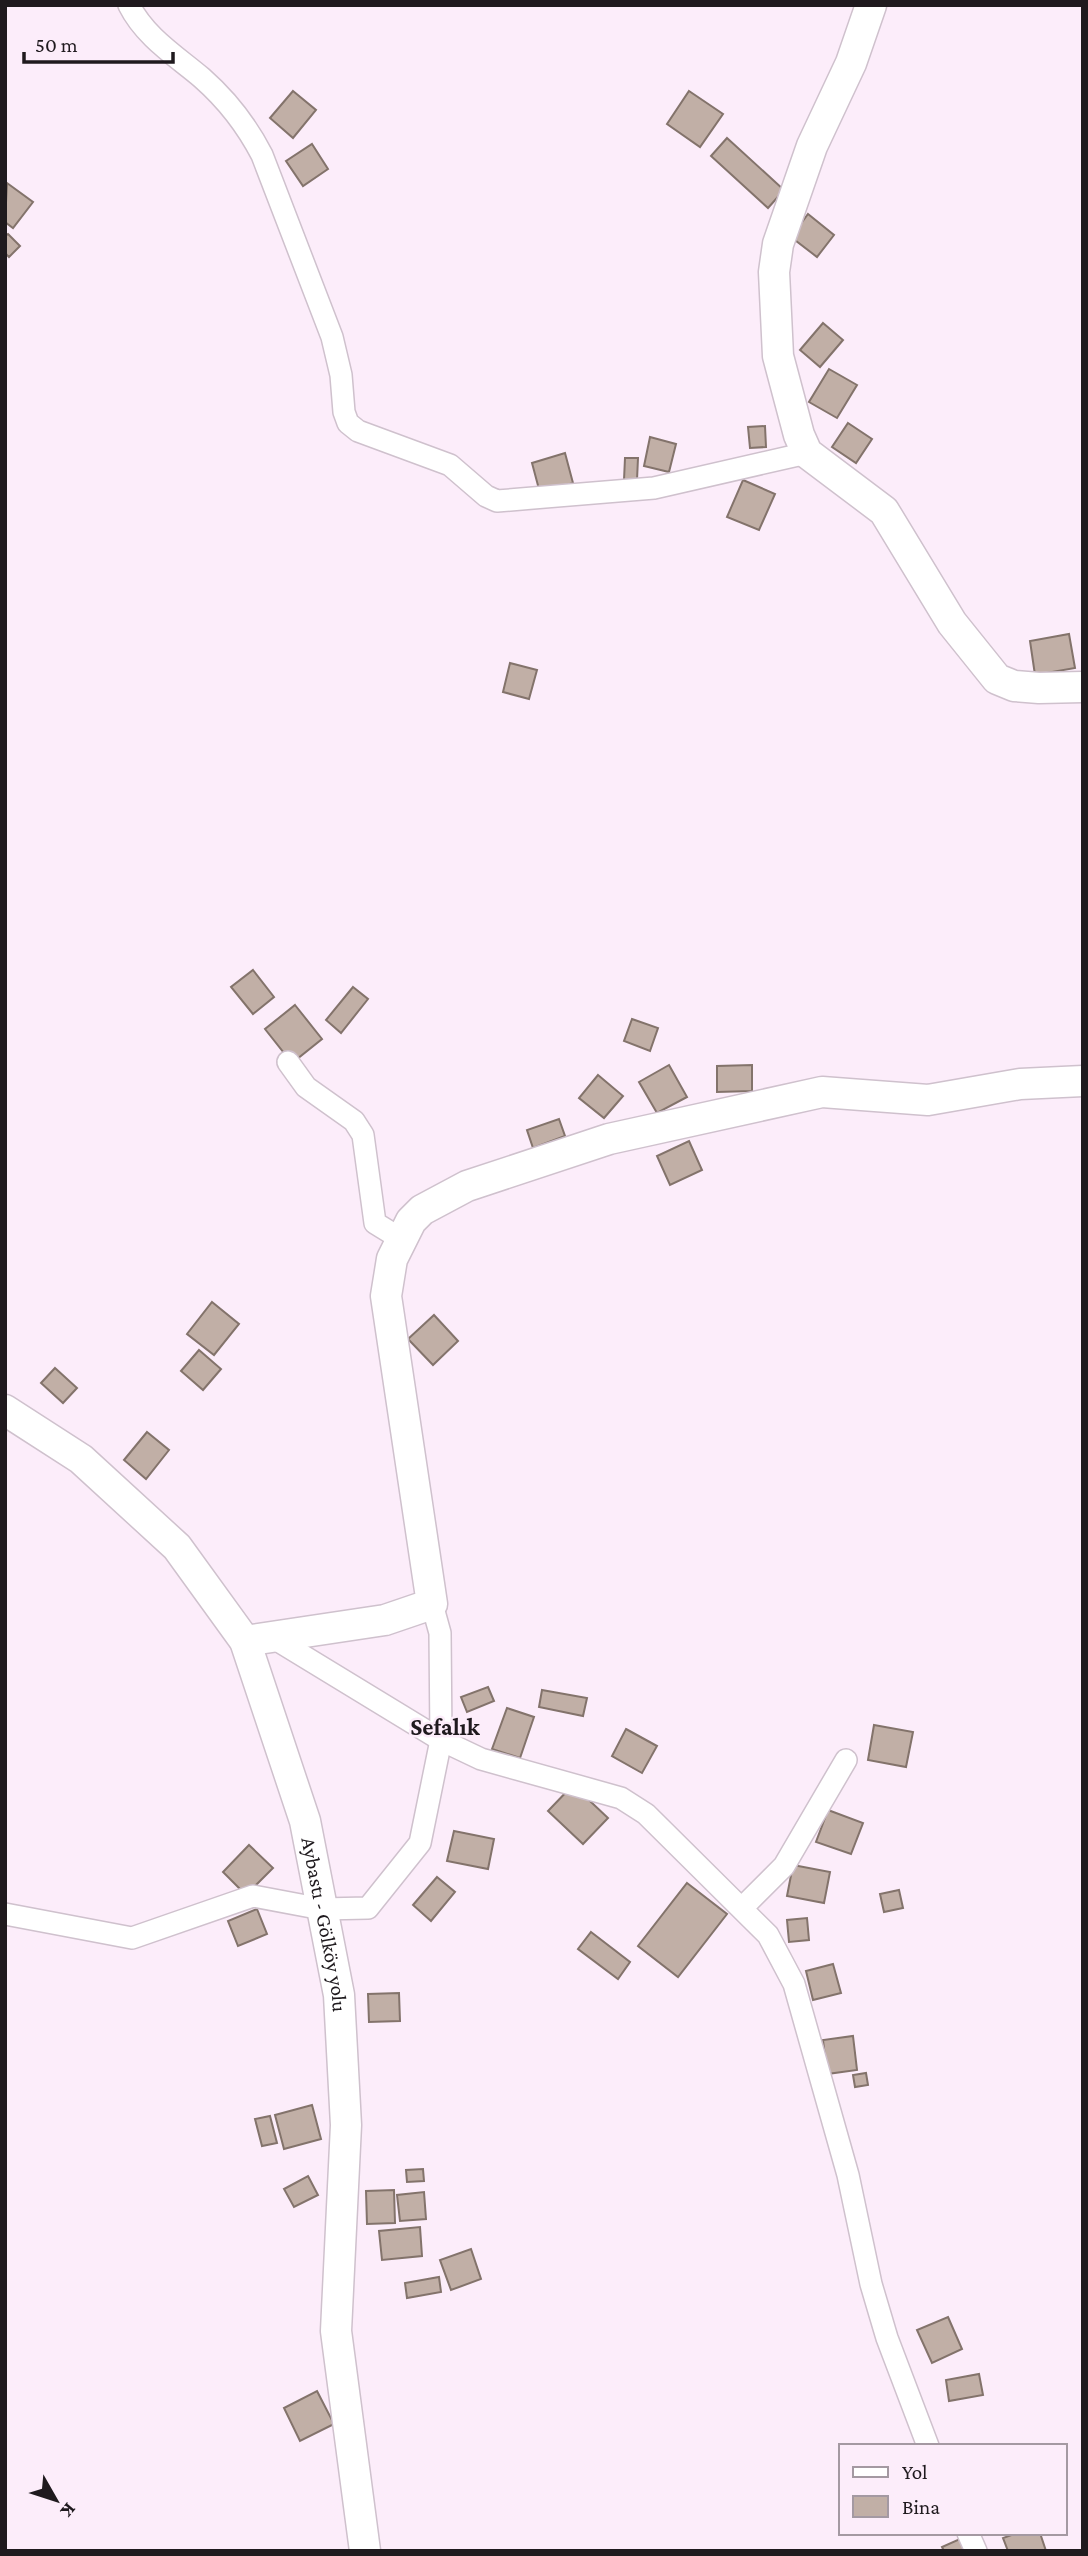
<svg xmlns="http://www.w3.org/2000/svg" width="1088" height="2556" viewBox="0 0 1088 2556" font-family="'Crimson Pro',serif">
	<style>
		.building { fill: #c1afa6; stroke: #83736b; stroke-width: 2 }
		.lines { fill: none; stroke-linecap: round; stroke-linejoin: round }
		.street-casing { stroke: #cfc1cd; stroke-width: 24 }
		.secondary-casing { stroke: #cfc1cd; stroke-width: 33 }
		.street { stroke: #fff; stroke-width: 21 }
		.secondary { stroke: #fff; stroke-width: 30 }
		.labels { text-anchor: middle; stroke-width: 5; stroke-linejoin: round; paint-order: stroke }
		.street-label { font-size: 21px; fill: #1f1a1e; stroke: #fcedfa }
		.quarter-label { font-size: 24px; font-weight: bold; fill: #1f1a1e; stroke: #fcedfa }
	</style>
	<rect width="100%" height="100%" fill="#fcedfa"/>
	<g class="building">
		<path d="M 293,91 L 316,110 L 293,138 L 270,118 Z"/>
		<path d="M 689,91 L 723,114 L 700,147 L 667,124 Z"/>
		<path d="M 727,138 L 784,190 L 768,208 L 711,156 Z"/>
		<path d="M 312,144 L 328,169 L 303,186 L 286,161 Z"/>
		<path d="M 7,183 L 33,202 L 13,228 L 5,222 Z"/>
		<path d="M 808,214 L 834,235 L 817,257 L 791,237 Z"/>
		<path d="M 8,234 L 20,246 L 9,257 L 5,253 L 5,236 Z"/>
		<path d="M 823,323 L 843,340 L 820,367 L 800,350 Z"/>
		<path d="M 829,369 L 857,385 L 837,418 L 809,402 Z"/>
		<path d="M 848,423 L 872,439 L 856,463 L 832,447 Z"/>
		<path d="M 765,426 L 766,447 L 750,448 L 748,427 Z"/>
		<path d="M 650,437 L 676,444 L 669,472 L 644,466 Z"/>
		<path d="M 565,453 L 573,483 L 540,493 L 532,463 Z"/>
		<path d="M 625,458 L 638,458 L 637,480 L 624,480 Z"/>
		<path d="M 743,480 L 775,494 L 759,530 L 727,517 Z"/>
		<path d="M 1069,634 L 1075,668 L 1035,675 L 1030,641 Z"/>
		<path d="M 510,663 L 537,670 L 529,699 L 503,692 Z"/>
		<path d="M 253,970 L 274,997 L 253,1014 L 231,987 Z"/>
		<path d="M 353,987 L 368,999 L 341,1033 L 326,1020 Z"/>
		<path d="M 295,1005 L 322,1039 L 292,1063 L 265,1029 Z"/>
		<path d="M 632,1019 L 658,1028 L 650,1051 L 624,1041 Z"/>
		<path d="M 669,1065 L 687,1097 L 657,1113 L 639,1082 Z"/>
		<path d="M 752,1065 L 752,1091 L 717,1092 L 717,1066 Z"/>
		<path d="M 598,1075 L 623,1096 L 604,1118 L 579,1098 Z"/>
		<path d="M 559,1119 L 565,1136 L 533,1148 L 527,1130 Z"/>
		<path d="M 689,1141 L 702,1170 L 670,1185 L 657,1156 Z"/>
		<path d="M 212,1302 L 239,1324 L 214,1355 L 187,1334 Z"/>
		<path d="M 434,1315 L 458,1341 L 433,1365 L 408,1339 Z"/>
		<path d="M 199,1350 L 221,1369 L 203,1390 L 181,1371 Z"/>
		<path d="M 55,1368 L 77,1388 L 63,1403 L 41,1383 Z"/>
		<path d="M 147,1432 L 169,1450 L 146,1479 L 124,1460 Z"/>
		<path d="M 488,1687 L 494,1701 L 467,1712 L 461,1697 Z"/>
		<path d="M 542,1690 L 587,1698 L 583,1716 L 539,1707 Z"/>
		<path d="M 507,1708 L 534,1717 L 520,1758 L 492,1749 Z"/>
		<path d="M 874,1725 L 913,1732 L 906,1767 L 868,1760 Z"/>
		<path d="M 626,1729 L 657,1746 L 642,1773 L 612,1756 Z"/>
		<path d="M 573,1785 L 608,1818 L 583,1844 L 548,1811 Z"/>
		<path d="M 828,1810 L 863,1823 L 851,1854 L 816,1842 Z"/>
		<path d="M 454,1831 L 494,1839 L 488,1869 L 447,1861 Z"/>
		<path d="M 249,1845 L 273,1868 L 246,1895 L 223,1872 Z"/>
		<path d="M 793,1865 L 830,1872 L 824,1903 L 787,1896 Z"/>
		<path d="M 437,1877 L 455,1892 L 431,1921 L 413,1905 Z"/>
		<path d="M 687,1883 L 727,1914 L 678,1977 L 638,1946 Z"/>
		<path d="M 899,1890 L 903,1908 L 884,1912 L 880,1894 Z"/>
		<path d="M 257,1909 L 267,1934 L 238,1946 L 228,1921 Z"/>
		<path d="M 807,1918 L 809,1940 L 789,1942 L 787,1920 Z"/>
		<path d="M 591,1932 L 630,1962 L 618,1979 L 578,1949 Z"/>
		<path d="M 833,1964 L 841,1993 L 813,2000 L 806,1971 Z"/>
		<path d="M 399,1993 L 400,2021 L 369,2022 L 368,1994 Z"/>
		<path d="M 853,2036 L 857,2070 L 827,2074 L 823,2040 Z"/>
		<path d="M 866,2073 L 868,2085 L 855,2087 L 853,2075 Z"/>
		<path d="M 312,2105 L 321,2139 L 284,2149 L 275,2115 Z"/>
		<path d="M 270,2116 L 277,2143 L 262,2146 L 255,2119 Z"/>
		<path d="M 423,2169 L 424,2181 L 407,2182 L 406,2170 Z"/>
		<path d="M 308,2176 L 318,2195 L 294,2207 L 284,2189 Z"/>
		<path d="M 394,2190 L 395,2223 L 367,2224 L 366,2191 Z"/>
		<path d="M 424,2192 L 426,2219 L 400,2221 L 397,2195 Z"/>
		<path d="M 420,2227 L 422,2256 L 382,2260 L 379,2231 Z"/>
		<path d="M 471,2249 L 481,2279 L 451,2290 L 440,2260 Z"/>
		<path d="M 439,2277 L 441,2292 L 407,2298 L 405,2283 Z"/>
		<path d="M 948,2317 L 962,2349 L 932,2363 L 917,2330 Z"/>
		<path d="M 979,2374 L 983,2395 L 949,2401 L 946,2380 Z"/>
		<path d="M 317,2391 L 334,2424 L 300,2441 L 284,2408 Z"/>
		<path d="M 1017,2533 L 1040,2533 L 1046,2551 L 1008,2551 L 1003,2538 Z"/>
		<path d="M 960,2539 L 966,2551 L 944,2551 L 942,2547 Z"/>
	</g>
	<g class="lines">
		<g class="street-casing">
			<g id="street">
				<path d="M 129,5 C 145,37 176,56 202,78 C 227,100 247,126 262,155 L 332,337 L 341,375 L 344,412 L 348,423 L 358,431 L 450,465 L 486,496 L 497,501 L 654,488 L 807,453"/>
				<path d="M 288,1062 L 306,1087 L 354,1121 L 363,1135 L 375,1223 L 401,1239"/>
				<path d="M 272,1637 L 441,1740 L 481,1759 L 621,1798 L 646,1814 L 768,1935 L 794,1984 L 848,2175 L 871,2284 L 887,2338 L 928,2446"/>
				<path d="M 742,1908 L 784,1866 L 846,1760"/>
				<path d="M 5,1914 L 132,1938 L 253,1896 L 322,1909 L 368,1908 L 420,1843 L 441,1740 L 440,1633 L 432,1604"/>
				<path d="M 968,2533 L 976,2551"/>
			</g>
		</g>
		<g class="secondary-casing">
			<g id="secondary">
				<path d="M 871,5 L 851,63 L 812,146 L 778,244 L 774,272 L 778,356 L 799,435 L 807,453 L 884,511 L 952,623 L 997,679 L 1014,686 L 1039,688 L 1083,687"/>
				<path id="s1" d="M 5,1410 L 81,1459 L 177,1547 L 245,1641 L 305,1821 L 339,1995 L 346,2125 L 336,2331 L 365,2551"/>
				<path d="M 245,1641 L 385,1620 L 432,1604 L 386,1296 L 392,1259 L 411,1221 L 422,1210 L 467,1186 L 609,1139 L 822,1092 L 928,1100 L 1020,1084 L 1083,1081"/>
			</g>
		</g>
		<use href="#street" class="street"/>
		<use href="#secondary" class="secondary"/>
	</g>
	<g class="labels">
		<g class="street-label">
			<text dy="7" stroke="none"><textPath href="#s1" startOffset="632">Aybastı - Gölköy yolu</textPath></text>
		</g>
		<g class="quarter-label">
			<text x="445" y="1735">Sefalık</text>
		</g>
	</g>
	<rect width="1088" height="2556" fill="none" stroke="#1f1a1e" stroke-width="14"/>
	<rect x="839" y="2444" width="228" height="91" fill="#fcedfa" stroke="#a499a2" stroke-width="2"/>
	<rect x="853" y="2467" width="35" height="10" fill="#ffffff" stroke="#a499a2" stroke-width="2"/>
	<text x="902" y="2479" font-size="21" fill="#1f1a1e">Yol</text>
	<rect x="853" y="2496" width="35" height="21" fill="#c1afa6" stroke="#a499a2" stroke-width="2"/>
	<text x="902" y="2514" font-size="21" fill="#1f1a1e">Bina</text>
	<g transform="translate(56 2500) rotate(129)" stroke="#fcedfa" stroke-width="5" paint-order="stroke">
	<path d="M0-5L12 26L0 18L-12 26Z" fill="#1f1a1e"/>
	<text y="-10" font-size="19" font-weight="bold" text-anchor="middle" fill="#1f1a1e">K</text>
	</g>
	<path d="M24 52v10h149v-10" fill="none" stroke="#1f1a1e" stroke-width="3.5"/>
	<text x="35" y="52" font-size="21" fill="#1f1a1e" stroke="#fcedfa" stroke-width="5" paint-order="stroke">50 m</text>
</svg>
